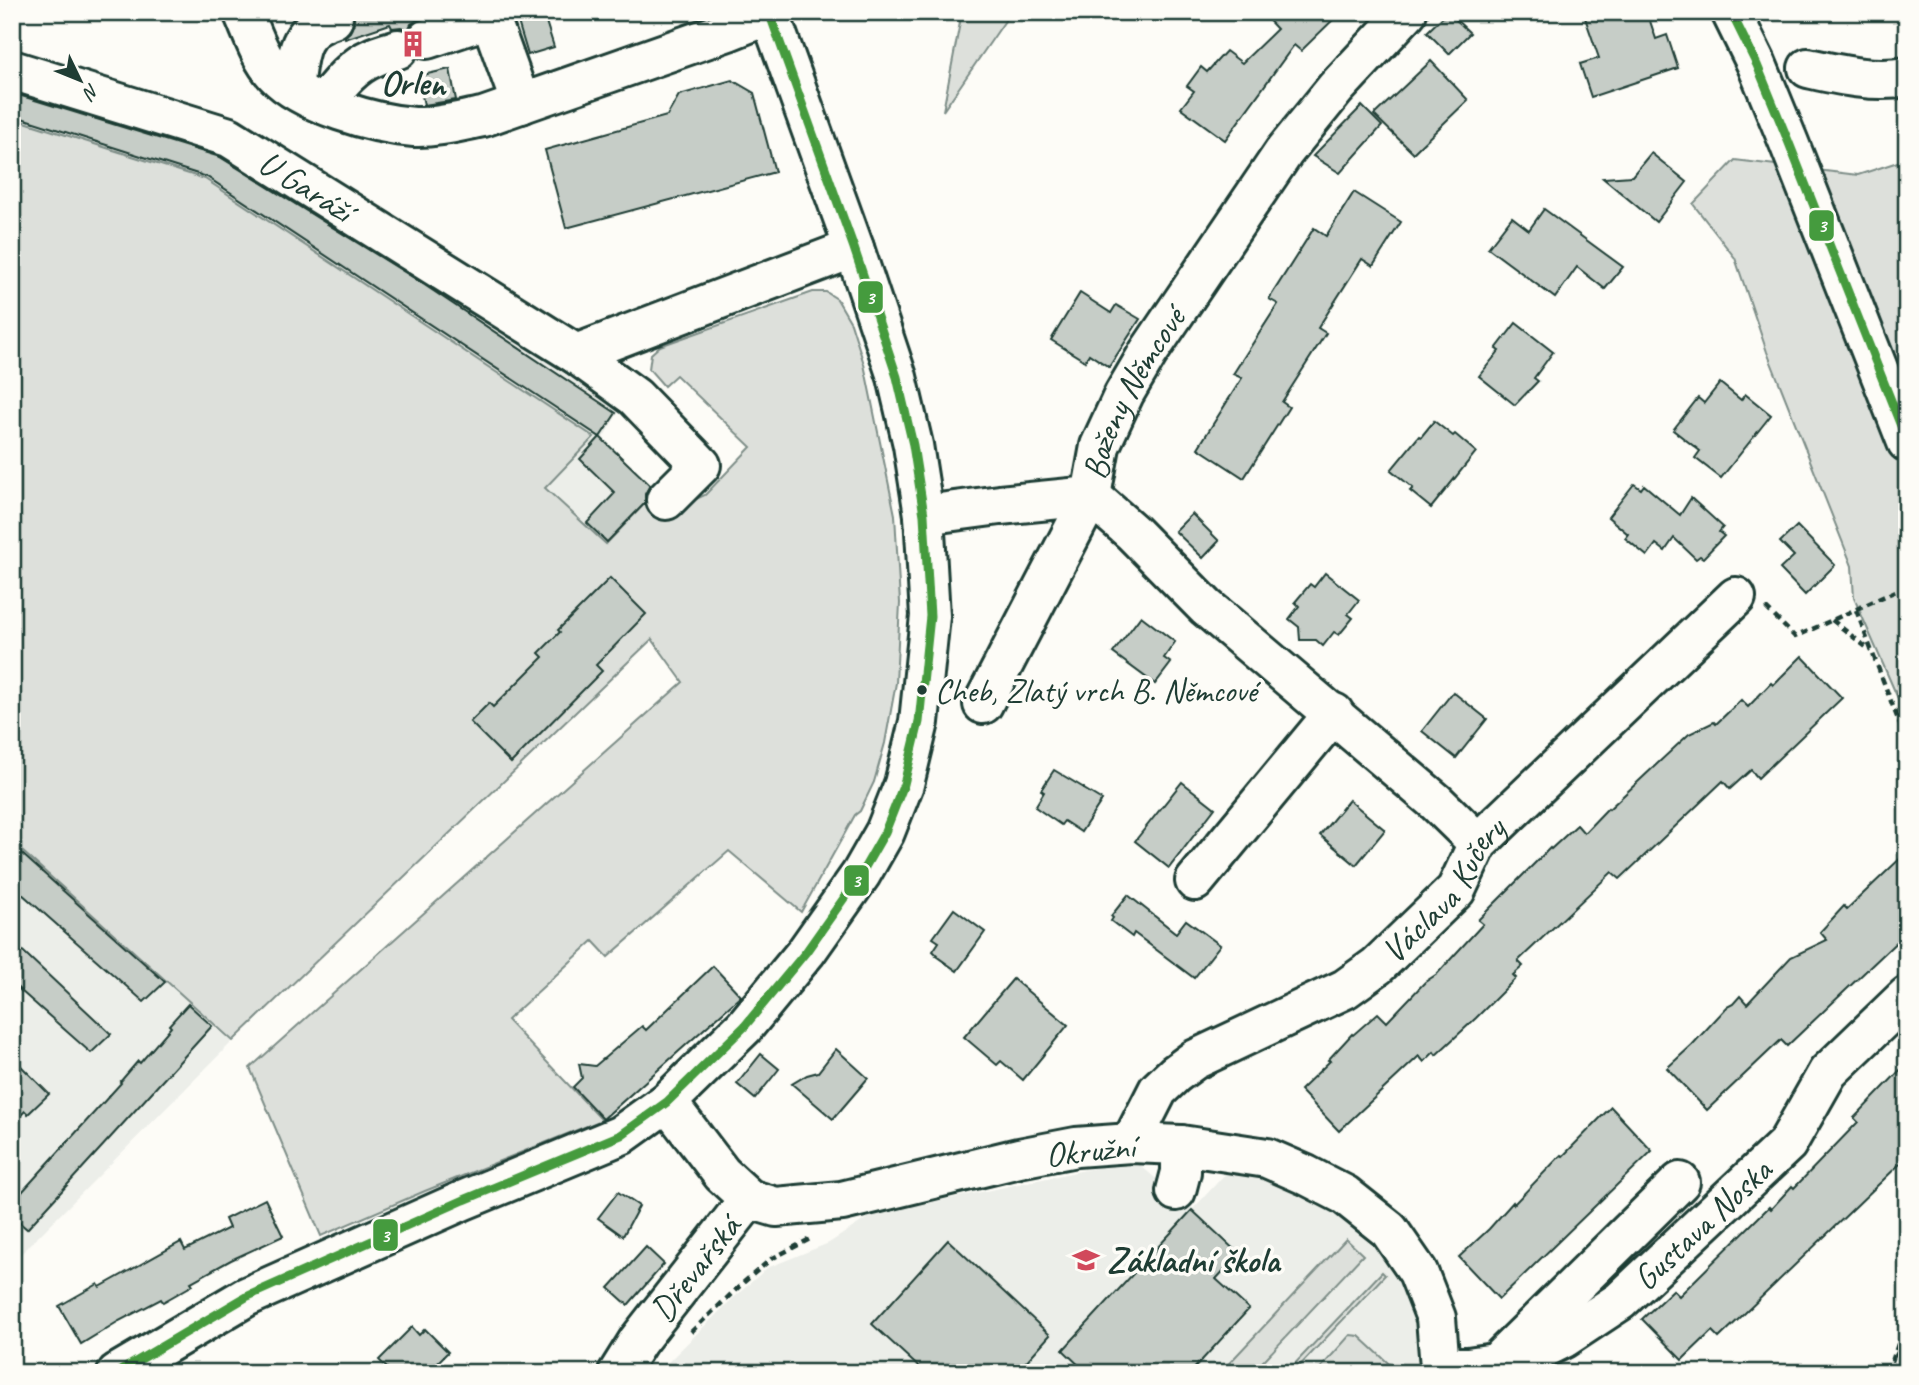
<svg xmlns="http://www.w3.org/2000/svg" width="1919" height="1385" viewBox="0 0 1919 1385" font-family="Caveat,sans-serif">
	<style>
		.built { fill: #eceee9 }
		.green { fill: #dde0db; stroke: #7e8e88; stroke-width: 2 }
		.building { fill: #c6cdc7; stroke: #1f3d34; stroke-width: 2 }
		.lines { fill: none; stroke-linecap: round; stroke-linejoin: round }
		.minor-casing { stroke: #1f3d34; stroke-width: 44 }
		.major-casing { stroke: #1f3d34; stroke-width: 44 }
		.path { stroke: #1f3d34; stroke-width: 4.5; stroke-dasharray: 7 5; stroke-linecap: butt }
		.minor { stroke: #fdfcf7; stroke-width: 38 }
		.major { stroke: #fdfcf7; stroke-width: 38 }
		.bus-1-casing { stroke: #fdfcf7; stroke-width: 14 }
		.bus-1 { stroke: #459b3e; stroke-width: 9 }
		.bus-dot { fill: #1f3d34; stroke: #fdfcf7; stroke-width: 2.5 }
		.labels { text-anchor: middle; stroke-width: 7; stroke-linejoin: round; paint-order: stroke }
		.bus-label { font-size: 33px; fill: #1f3d34; stroke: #fdfcf7; text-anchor: start }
		.poi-label { font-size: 35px; font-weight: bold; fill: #1f3d34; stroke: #fdfcf7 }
		.street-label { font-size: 35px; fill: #1f3d34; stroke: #fdfcf7 }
		.line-badge { stroke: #fdfcf7; stroke-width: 2.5 }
		.badge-label { font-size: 19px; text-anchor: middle; font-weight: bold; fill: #fff }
	</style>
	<rect width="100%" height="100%" fill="#fdfcf7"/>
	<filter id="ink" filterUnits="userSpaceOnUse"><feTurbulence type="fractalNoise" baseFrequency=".0143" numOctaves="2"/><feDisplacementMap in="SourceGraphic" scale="14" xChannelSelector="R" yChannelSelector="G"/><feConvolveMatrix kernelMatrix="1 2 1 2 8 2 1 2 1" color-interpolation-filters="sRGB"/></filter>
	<g filter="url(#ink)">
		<g class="built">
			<path d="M 12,82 L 227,149 L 620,410 L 603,438 L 657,491 L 606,545 L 545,488 L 593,437 L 205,179 L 12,118 Z"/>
			<path d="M 12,842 L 233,1041 L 12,1263 Z"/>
			<path d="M 1123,1162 L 1140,1165 L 1192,1210 L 1227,1172 L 1266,1179 L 1330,1208 L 1380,1253 L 1405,1287 L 1416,1319 L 1422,1359 L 1421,1373 L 657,1373 L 728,1303 L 767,1268 L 829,1243 L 872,1215 Z"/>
		</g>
		<g class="green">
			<path d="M 962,12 L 1011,12 L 943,111 Z"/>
			<path d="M 12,118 L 205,179 L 594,437 L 545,488 L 606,544 L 657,491 L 675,509 L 705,495 L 751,447 L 676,375 L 664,386 L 649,369 L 651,354 L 660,346 L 813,292 L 826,292 L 837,299 L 851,323 L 864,364 L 895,515 L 900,603 L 896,683 L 885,743 L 874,782 L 860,811 L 855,815 L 801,912 L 729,851 L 608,957 L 593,941 L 507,1020 L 602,1120 L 425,1191 L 321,1236 L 250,1068 L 683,682 L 652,639 L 233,1041 L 12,842 Z"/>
			<path d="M 1907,159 L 1907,719 L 1854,598 L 1852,566 L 1767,352 L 1735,258 L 1693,204 L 1735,160 L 1858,175 Z"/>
			<path d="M 1346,1239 L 1363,1255 L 1252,1373 L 1220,1373 Z"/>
			<path d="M 1382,1272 L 1385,1275 L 1293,1373 L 1286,1373 Z"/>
			<path d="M 1350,1335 L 1359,1336 L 1399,1373 L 1316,1373 Z"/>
		</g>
		<g class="building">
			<path d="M 354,12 L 418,12 L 420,18 L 411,24 L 408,30 L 401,27 L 392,28 L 390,24 L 345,39 L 344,37 L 350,32 L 354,23 Z"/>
			<path d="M 515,12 L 543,12 L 554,47 L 528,55 Z"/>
			<path d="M 1261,12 L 1341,12 L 1301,51 L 1294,45 L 1225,140 L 1181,108 L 1194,91 L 1187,86 L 1201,67 L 1207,72 L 1226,51 L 1242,63 L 1277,29 Z"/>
			<path d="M 1448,12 L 1470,33 L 1449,54 L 1427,32 Z"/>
			<path d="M 1583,12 L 1647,12 L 1656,39 L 1667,35 L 1678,68 L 1591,97 L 1580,64 L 1599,58 Z"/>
			<path d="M 1431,61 L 1468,100 L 1413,153 L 1374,115 Z"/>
			<path d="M 450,69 L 456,100 L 424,105 L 418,76 Z"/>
			<path d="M 732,80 L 754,93 L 775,172 L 566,228 L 545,150 L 667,116 L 679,95 Z"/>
			<path d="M 12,93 L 220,157 L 414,278 L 616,413 L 600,437 L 207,177 L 12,115 Z"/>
			<path d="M 1362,106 L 1382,126 L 1340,173 L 1313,156 Z"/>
			<path d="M 1651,153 L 1687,182 L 1656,222 L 1603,178 L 1632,176 Z"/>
			<path d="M 1354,192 L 1401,222 L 1373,266 L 1362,259 L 1318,328 L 1326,333 L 1282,402 L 1289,407 L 1244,478 L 1198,448 L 1242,378 L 1233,374 L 1278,304 L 1269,299 L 1314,228 L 1326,236 Z"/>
			<path d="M 1544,209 L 1623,267 L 1605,289 L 1577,267 L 1555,298 L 1488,248 L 1512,217 L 1529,230 Z"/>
			<path d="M 1080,293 L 1111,313 L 1116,305 L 1140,319 L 1109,367 L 1089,354 L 1085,361 L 1051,340 Z"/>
			<path d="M 1516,323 L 1553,352 L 1534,378 L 1538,381 L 1515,405 L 1479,376 L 1499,351 L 1496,349 Z"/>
			<path d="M 1720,383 L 1741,400 L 1745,394 L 1771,415 L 1721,478 L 1695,458 L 1700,451 L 1673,430 L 1698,398 L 1704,403 Z"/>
			<path d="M 1434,421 L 1453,436 L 1455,434 L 1476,452 L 1431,508 L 1410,491 L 1413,488 L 1391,470 L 1419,436 L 1421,437 Z"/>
			<path d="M 600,437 L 650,485 L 645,494 L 645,503 L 607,542 L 587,523 L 615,493 L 580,459 Z"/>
			<path d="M 1634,484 L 1641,489 L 1644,485 L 1680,515 L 1691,498 L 1723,527 L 1719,532 L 1724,536 L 1703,558 L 1700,556 L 1696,559 L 1674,538 L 1665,551 L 1656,544 L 1647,556 L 1625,538 L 1628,534 L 1608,517 Z"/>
			<path d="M 1192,514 L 1219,541 L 1203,558 L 1175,531 Z"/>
			<path d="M 1797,526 L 1835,565 L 1805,595 L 1780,569 L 1794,556 L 1780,542 Z"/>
			<path d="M 1325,573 L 1359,600 L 1348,614 L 1353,618 L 1339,635 L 1334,632 L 1323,646 L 1316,640 L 1300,640 L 1299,627 L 1289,619 L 1299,606 L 1295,602 L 1310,584 L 1314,587 Z"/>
			<path d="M 610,578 L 646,614 L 596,665 L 602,671 L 511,763 L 470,722 L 489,703 L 493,707 L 543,657 L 539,653 L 560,632 L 558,630 Z"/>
			<path d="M 1141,616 L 1175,642 L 1164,658 L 1171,663 L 1155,684 L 1113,653 Z"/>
			<path d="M 1802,656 L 1842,698 L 1758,778 L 1751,770 L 1730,789 L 1723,781 L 1620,879 L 1612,872 L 1518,961 L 1523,966 L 1513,975 L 1516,978 L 1476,1018 L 1436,1055 L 1434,1052 L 1424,1062 L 1419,1056 L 1339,1131 L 1300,1090 L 1330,1061 L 1328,1060 L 1352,1034 L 1353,1035 L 1378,1013 L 1387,1022 L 1425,982 L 1437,974 L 1483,924 L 1478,920 L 1550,848 L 1551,849 L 1577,825 L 1584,833 L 1608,808 L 1609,809 L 1689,734 L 1714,722 L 1716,724 L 1741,700 L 1748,707 L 1771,683 L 1773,685 Z"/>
			<path d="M 1453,692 L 1487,719 L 1456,758 L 1422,731 Z"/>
			<path d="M 1054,770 L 1084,788 L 1084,789 L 1102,800 L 1081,832 L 1064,821 L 1061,825 L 1035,807 L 1044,792 L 1041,790 Z"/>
			<path d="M 1182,782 L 1215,808 L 1169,868 L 1135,841 Z"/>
			<path d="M 1349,800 L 1385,830 L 1356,865 L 1320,835 Z"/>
			<path d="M 12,845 L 165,982 L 144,1002 L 12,885 Z"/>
			<path d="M 1907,852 L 1907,932 L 1787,1046 L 1781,1040 L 1707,1110 L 1667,1068 L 1692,1045 L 1727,1007 L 1733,1004 L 1740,996 L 1747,1004 L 1791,957 L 1827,940 L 1820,932 L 1844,906 L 1847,909 Z"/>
			<path d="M 1128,895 L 1176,933 L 1186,920 L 1220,945 L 1194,978 L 1134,933 L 1132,937 L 1111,921 L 1113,918 L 1111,916 Z"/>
			<path d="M 954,909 L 985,932 L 957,971 L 936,956 L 937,955 L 933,951 L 939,942 L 933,938 Z"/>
			<path d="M 12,941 L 111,1034 L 91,1053 L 12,983 Z"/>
			<path d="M 713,966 L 741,996 L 603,1119 L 573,1087 L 582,1078 L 579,1064 L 595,1066 L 642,1026 L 646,1030 Z"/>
			<path d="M 1013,979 L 1068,1025 L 1023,1080 L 1001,1061 L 997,1065 L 964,1037 Z"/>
			<path d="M 188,1004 L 212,1026 L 27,1229 L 12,1216 L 12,1203 L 121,1083 L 120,1082 L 138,1061 L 140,1063 L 171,1027 L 169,1025 Z"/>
			<path d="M 836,1049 L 868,1078 L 833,1119 L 792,1084 L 807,1075 L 818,1072 Z"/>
			<path d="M 761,1054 L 779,1069 L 755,1099 L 737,1084 Z"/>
			<path d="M 12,1057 L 49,1094 L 28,1114 L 25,1111 L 12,1124 Z"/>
			<path d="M 1907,1063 L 1907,1157 L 1719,1338 L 1712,1331 L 1682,1360 L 1642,1319 L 1673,1290 L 1679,1296 L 1769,1207 L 1771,1209 L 1792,1186 L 1794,1188 L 1858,1122 L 1854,1118 Z"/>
			<path d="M 1611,1107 L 1652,1151 L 1499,1299 L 1459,1257 L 1489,1229 L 1513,1202 L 1514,1204 L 1561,1155 L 1563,1156 Z"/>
			<path d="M 618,1192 L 639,1206 L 623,1236 L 598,1218 Z"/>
			<path d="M 265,1199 L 283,1236 L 231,1260 L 191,1282 L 193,1285 L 163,1302 L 161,1299 L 119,1321 L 81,1344 L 59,1306 L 98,1284 L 100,1287 L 181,1242 L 185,1250 L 229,1228 L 225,1219 Z"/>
			<path d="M 1192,1210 L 1239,1254 L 1216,1279 L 1249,1309 L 1190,1373 L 1087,1373 L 1063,1350 Z"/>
			<path d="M 948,1240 L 1050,1335 L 1016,1373 L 925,1373 L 872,1324 Z"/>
			<path d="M 646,1247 L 664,1264 L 628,1305 L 609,1288 Z"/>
			<path d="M 412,1327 L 419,1335 L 425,1329 L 448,1352 L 427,1373 L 392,1373 L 379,1360 Z"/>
		</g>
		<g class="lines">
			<g class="minor-casing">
				<g id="minor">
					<path d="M 243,12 C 252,32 260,58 275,74 C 303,104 374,124 414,127 C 437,128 461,121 483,117 L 728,31 L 776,12"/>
					<path d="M 488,12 L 521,104"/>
					<path d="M 427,39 L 490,18"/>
					<path d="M 1808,68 C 1840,75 1873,83 1907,77"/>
					<path d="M 12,70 L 229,137 L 576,354"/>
					<path d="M 293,88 C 298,55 296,30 333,19"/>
					<path d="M 323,104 C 337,87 351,67 372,58 C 380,54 390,52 398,49"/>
					<path d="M 666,500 L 701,465 L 635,397 L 576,354 L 854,248"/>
					<path id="s1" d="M 924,515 L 1000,505 L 1091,496 L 1100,446 L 1124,394 L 1148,353 L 1284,152 L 1336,88 L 1407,12"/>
					<path d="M 983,704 L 1091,496 L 1132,532 L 1206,607 L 1436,802 L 1478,843"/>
					<path d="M 1195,881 L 1334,713"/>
					<path d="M 667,1102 L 722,1174 L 749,1199 L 776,1207 L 842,1201 L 1019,1158 L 1076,1147 L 1131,1143 L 1181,1145 L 1267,1158 L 1306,1175 L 1345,1195 L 1389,1230 L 1418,1272 L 1436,1318 L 1440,1367 L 1438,1373"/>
					<path id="s2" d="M 1131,1143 L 1158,1090 L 1175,1074 L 1194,1060 L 1345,989 L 1377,966 L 1456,890 L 1478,843 L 1736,597"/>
					<path d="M 1176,1191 L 1181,1172 L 1181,1145"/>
					<path d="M 1503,1356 L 1680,1182"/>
					<path d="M 1440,1367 L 1468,1367 L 1522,1359 L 1564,1338 L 1620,1301 L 1787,1144 L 1828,1072 L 1907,996"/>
					<path d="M 117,1373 L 246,1297 L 464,1200 L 621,1135 L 667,1102 L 744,1027 L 806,952 L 861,874 L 885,832 L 904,784 L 919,722 L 930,616 L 924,515 L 913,445 L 897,377 L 854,248 L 769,12"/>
					<path d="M 618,1373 L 638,1341 L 749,1199"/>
				</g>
			</g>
			<g class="major-casing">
				<path id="major" d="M 1731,12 L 1757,65 L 1789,143 L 1907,442"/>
			</g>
			<g class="path">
				<path d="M 1766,608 L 1795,637 L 1907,586"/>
				<path d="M 1856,610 L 1907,743"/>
				<path d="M 1832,620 L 1871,651"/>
				<path d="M 691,1332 L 744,1282 L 771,1259 L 810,1239"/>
				<path d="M 1895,1353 L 1907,1360"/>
				<path d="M 1888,1373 L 1907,1318"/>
			</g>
			<use href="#minor" class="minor"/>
			<use href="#major" class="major"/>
			<g class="bus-1-casing">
				<g id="bus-1">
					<path d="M 1731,12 L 1757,65 L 1789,143 L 1907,441"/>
					<path d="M 117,1373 L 246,1297 L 464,1200 L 621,1135 L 667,1102 L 744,1027 L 806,952 L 861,874 L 885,832 L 904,784 L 919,722 L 930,616 L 924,515 L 913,445 L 897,377 L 854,248 L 769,12"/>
				</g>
			</g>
			<use href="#bus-1" class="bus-1"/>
		</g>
	</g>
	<defs>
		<g id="building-bare" transform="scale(2.1)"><path d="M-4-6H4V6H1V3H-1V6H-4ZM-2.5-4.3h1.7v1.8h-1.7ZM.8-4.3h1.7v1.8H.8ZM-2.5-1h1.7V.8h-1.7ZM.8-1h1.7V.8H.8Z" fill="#d1495b" stroke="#fdfcf7" stroke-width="2.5" paint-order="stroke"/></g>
		<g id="school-bare" transform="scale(2.1)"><path d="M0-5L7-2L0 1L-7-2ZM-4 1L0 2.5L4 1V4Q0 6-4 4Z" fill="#d1495b" stroke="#fdfcf7" stroke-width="2.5" paint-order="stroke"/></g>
	</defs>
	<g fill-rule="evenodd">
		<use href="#building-bare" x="413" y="44"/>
		<use href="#school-bare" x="1086" y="1260"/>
	</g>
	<circle class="bus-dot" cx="922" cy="690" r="6"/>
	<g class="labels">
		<g class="bus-label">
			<text x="935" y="702">Cheb, Zlatý vrch B. Němcové</text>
		</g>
		<g class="poi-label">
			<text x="413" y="95">Orlen</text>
			<text x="1107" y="1272" text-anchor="start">Základní škola</text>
		</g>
		<g class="street-label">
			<text transform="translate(306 186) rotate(32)" y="12">U Garáží</text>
			<text dy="12" stroke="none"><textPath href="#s1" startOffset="280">Boženy Němcové</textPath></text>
			<text dy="12" stroke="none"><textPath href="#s2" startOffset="415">Václava Kučery</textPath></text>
			<text transform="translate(1090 1150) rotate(-6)" y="12">Okružní</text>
			<text transform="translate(1702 1224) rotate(-43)" y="12">Gustava Noska</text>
			<text transform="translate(695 1268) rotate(-52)" y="12">Dřevařská</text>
		</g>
	</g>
	<g class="line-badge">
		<rect x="1808" y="209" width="27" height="33" rx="7" fill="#459b3e"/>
		<rect x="857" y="280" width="27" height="34" rx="7" fill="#459b3e"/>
		<rect x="843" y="864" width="27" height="33" rx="7" fill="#459b3e"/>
		<rect x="372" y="1218" width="27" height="34" rx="7" fill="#459b3e"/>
	</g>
	<g class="badge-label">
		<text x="1822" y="232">3</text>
		<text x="870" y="304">3</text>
		<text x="856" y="887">3</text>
		<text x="385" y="1242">3</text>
	</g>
	<rect width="1919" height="1385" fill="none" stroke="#fdfcf7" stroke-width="42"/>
	<rect x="21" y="21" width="1877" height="1343" fill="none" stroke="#1f3d34" stroke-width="2.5" filter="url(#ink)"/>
	<g transform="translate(80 80) rotate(133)" stroke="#fdfcf7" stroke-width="5" paint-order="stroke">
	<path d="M0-5L12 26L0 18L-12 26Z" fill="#1f3d34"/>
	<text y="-10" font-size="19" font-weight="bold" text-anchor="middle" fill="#1f3d34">N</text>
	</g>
</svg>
